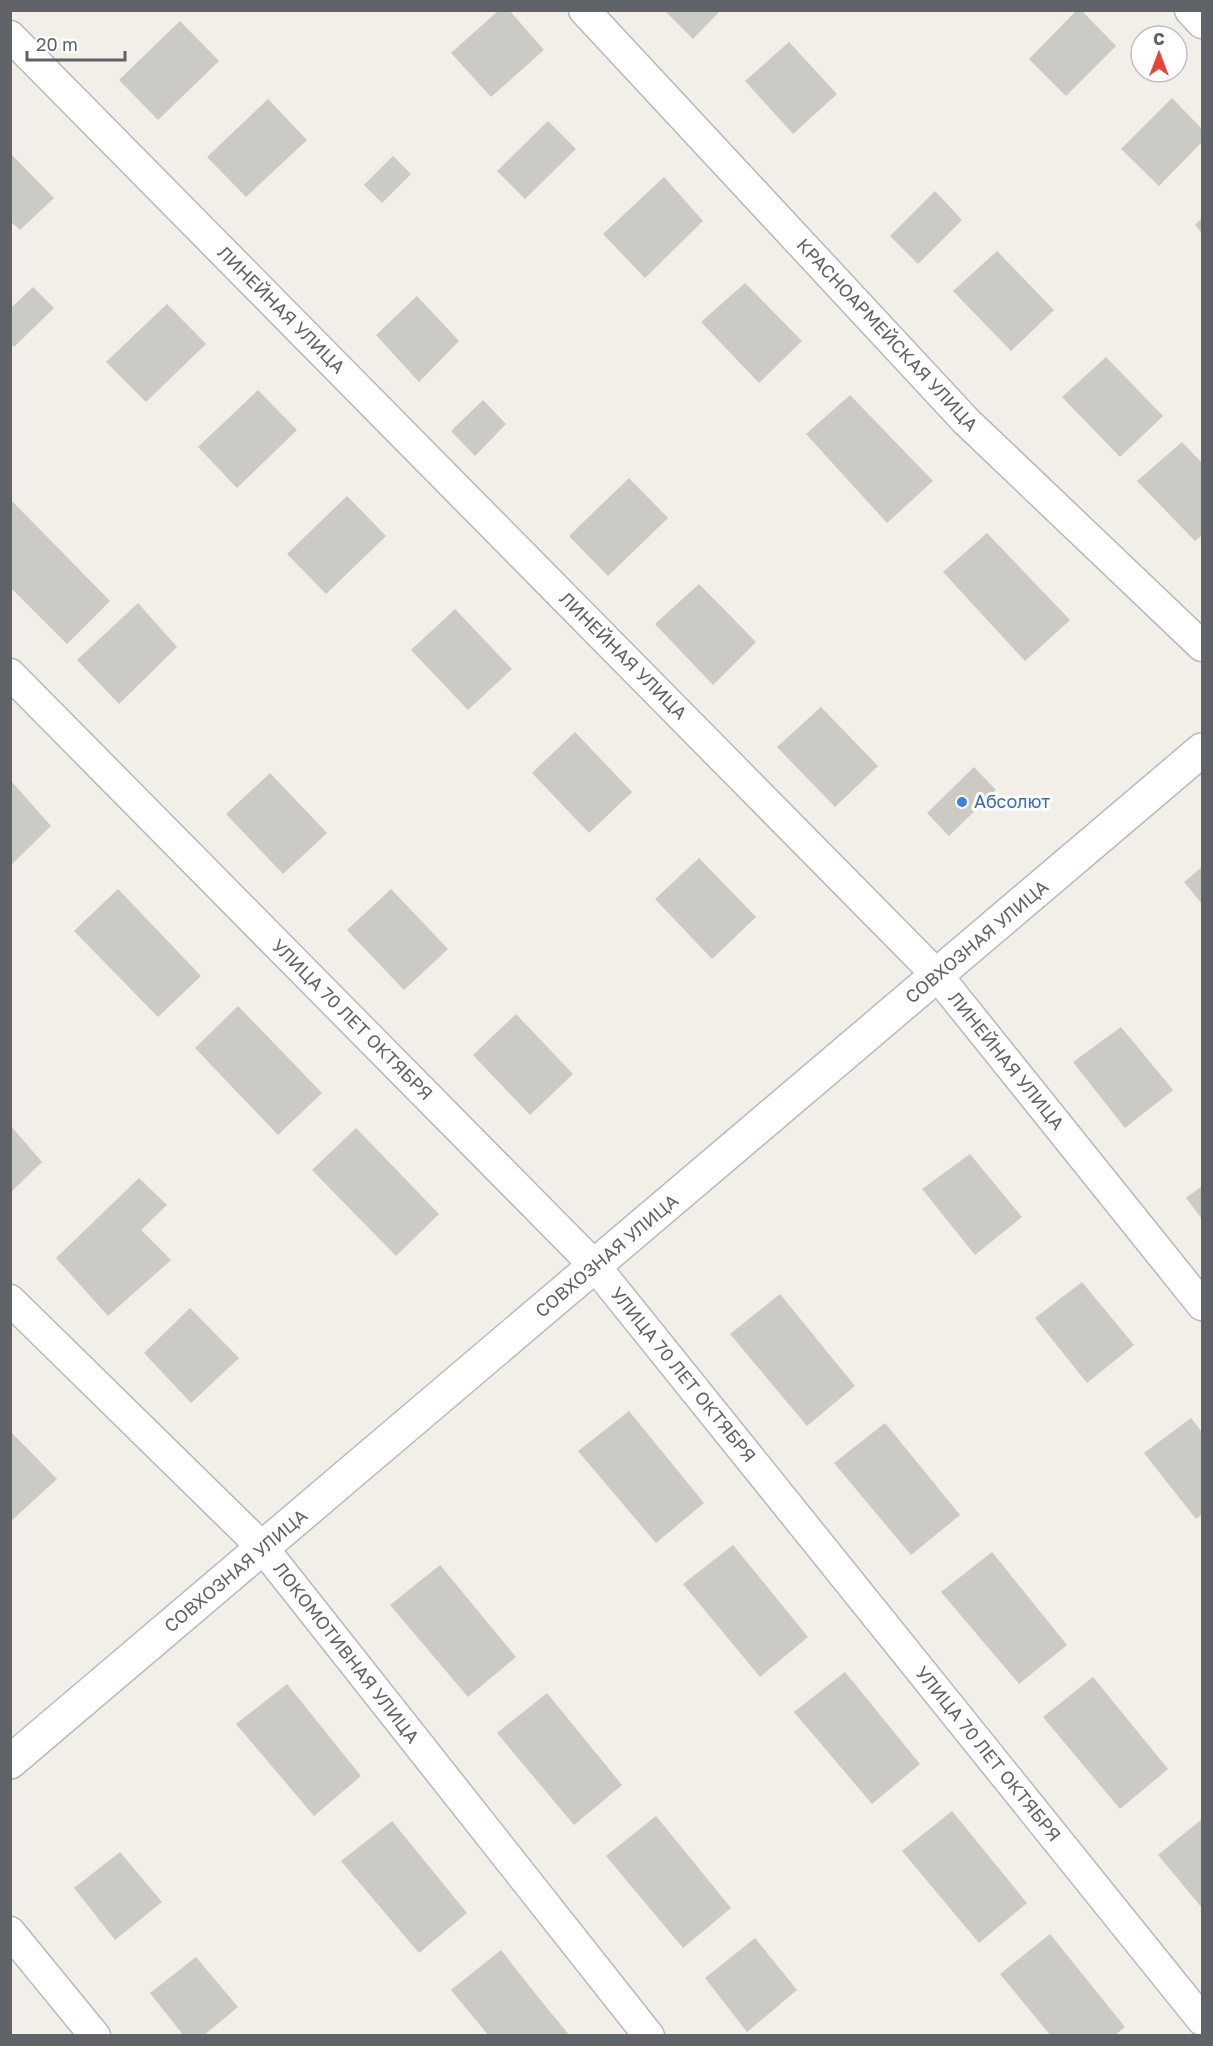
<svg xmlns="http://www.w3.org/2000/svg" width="1213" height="2046" viewBox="0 0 1213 2046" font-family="'Golos Text',sans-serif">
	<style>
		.building { fill: #cccac5 }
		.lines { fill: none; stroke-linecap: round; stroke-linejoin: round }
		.street-casing { stroke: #b5b8bc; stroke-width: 33 }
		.secondary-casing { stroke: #b6babf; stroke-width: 36 }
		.street { stroke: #fff; stroke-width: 30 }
		.secondary { stroke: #fff; stroke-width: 33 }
		.shop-dot { fill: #3f7fe0; stroke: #fff; stroke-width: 2 }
		.labels { text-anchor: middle; stroke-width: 6; stroke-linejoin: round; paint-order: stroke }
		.street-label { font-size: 18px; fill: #5f6368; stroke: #fff }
		.shop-label { font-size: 18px; fill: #366cbe; stroke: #fff; text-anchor: start }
	</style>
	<rect width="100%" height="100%" fill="#f1efe8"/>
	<g class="building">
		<path d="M 499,10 L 509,10 L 544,50 L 491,97 L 451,53 Z"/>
		<path d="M 664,10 L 721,10 L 693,39 Z"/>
		<path d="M 1077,10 L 1081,10 L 1116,46 L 1066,96 L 1029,59 Z"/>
		<path d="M 180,21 L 219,61 L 158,120 L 119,80 Z"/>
		<path d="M 789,42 L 837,94 L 793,134 L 745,81 Z"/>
		<path d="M 1172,98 L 1202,129 L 1202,142 L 1159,186 L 1121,149 Z"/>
		<path d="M 268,99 L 307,140 L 246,197 L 207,157 Z"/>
		<path d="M 548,121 L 576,149 L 525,199 L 497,171 Z"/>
		<path d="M 10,153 L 54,198 L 20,230 L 10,221 Z"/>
		<path d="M 393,156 L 411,174 L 382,203 L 364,185 Z"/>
		<path d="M 664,177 L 703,221 L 645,278 L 603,234 Z"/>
		<path d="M 935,191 L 962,220 L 918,264 L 890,236 Z"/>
		<path d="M 1202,218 L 1202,233 L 1195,225 Z"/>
		<path d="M 997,251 L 1054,310 L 1011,351 L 953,291 Z"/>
		<path d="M 745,283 L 802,341 L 759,383 L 701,322 Z"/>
		<path d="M 33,287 L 54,308 L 14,347 L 10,343 L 10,309 Z"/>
		<path d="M 417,296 L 459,341 L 419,382 L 376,335 Z"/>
		<path d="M 167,304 L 206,344 L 146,402 L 106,362 Z"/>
		<path d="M 1106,357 L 1163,416 L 1120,457 L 1062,397 Z"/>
		<path d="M 258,390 L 297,430 L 237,488 L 198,447 Z"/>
		<path d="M 850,395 L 933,481 L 887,523 L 806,434 Z"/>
		<path d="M 483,400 L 506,424 L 475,456 L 451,431 Z"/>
		<path d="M 1182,442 L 1202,463 L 1202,535 L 1195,541 L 1137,481 Z"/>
		<path d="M 629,478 L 668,518 L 608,576 L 569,536 Z"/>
		<path d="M 347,496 L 386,536 L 326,594 L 287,554 Z"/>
		<path d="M 10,499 L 110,601 L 67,644 L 10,587 Z"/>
		<path d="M 987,533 L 1070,620 L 1025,661 L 943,572 Z"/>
		<path d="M 699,584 L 756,642 L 713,685 L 655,624 Z"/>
		<path d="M 138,603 L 177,647 L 119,704 L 77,660 Z"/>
		<path d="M 455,609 L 512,669 L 468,710 L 411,650 Z"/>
		<path d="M 821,707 L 878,766 L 835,807 L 777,747 Z"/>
		<path d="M 575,732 L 632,792 L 589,833 L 532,773 Z"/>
		<path d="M 974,767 L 996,790 L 949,836 L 927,813 Z"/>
		<path d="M 270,773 L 327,833 L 283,874 L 226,814 Z"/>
		<path d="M 12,782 L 51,826 L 10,866 L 10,783 Z"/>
		<path d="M 699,858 L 756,917 L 712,959 L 655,899 Z"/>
		<path d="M 1202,867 L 1202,904 L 1184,882 Z"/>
		<path d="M 118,889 L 201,976 L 158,1017 L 74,931 Z"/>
		<path d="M 391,889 L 448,949 L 404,990 L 347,930 Z"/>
		<path d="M 238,1006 L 322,1093 L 278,1135 L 195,1048 Z"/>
		<path d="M 516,1014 L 573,1074 L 530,1115 L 473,1055 Z"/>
		<path d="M 1121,1027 L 1173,1090 L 1125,1128 L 1073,1062 Z"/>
		<path d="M 10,1125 L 42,1162 L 10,1193 Z"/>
		<path d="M 356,1128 L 439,1214 L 396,1256 L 312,1170 Z"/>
		<path d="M 970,1154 L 1022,1217 L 975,1255 L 922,1189 Z"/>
		<path d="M 139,1178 L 167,1205 L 141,1230 L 171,1260 L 108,1316 L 56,1258 Z"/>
		<path d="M 1202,1186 L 1202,1219 L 1186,1198 Z"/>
		<path d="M 1082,1282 L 1134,1345 L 1087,1383 L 1035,1318 Z"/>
		<path d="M 780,1294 L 855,1386 L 807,1426 L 730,1334 Z"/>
		<path d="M 190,1308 L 239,1358 L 191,1403 L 144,1353 Z"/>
		<path d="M 629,1411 L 704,1503 L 656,1543 L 578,1451 Z"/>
		<path d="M 1191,1418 L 1202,1432 L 1202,1514 L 1196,1519 L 1144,1453 Z"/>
		<path d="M 885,1423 L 960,1515 L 911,1555 L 834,1463 Z"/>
		<path d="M 10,1431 L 57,1479 L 10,1522 Z"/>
		<path d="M 733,1545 L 808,1637 L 760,1677 L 683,1584 Z"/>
		<path d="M 992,1552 L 1067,1645 L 1019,1684 L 941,1592 Z"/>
		<path d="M 440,1565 L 516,1657 L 468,1697 L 390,1605 Z"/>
		<path d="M 845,1672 L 920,1764 L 872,1804 L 794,1712 Z"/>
		<path d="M 1093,1677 L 1168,1769 L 1120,1809 L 1043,1717 Z"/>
		<path d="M 287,1684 L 361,1776 L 314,1816 L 236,1724 Z"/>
		<path d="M 547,1693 L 622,1785 L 574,1825 L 497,1733 Z"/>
		<path d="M 952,1811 L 1027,1903 L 979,1943 L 902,1851 Z"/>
		<path d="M 656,1816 L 731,1908 L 683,1948 L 606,1856 Z"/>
		<path d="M 1202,1819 L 1202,1908 L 1158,1855 Z"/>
		<path d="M 392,1821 L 467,1913 L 419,1953 L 341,1861 Z"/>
		<path d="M 120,1852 L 162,1902 L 115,1940 L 74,1888 Z"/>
		<path d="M 1050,1934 L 1125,2027 L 1114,2036 L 1051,2036 L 1000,1974 Z"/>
		<path d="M 755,1938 L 797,1990 L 747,2032 L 705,1978 Z"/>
		<path d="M 501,1950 L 542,2002 L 570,2036 L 489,2036 L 451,1990 Z"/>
		<path d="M 196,1957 L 238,2007 L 203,2036 L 184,2036 L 150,1993 Z"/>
	</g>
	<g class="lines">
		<g class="street-casing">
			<g id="street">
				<path d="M 584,10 L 966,421 L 1202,646"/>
				<path d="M 1190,10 L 1202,23"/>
				<path d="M 10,36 L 937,975 L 1202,1305"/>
				<path d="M 10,674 L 595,1266 L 1202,2020"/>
				<path d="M 10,1300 L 263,1548 L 649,2036"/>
				<path d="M 10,1932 L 95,2036"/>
			</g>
		</g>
		<g class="secondary-casing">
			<path id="secondary" d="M 10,1762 L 1202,750"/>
		</g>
		<use href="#street" class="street"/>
		<use href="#secondary" class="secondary"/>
	</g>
	<circle class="shop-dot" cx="962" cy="802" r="6"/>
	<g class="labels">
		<g class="street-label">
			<text transform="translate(281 310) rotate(45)" y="6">ЛИНЕЙНАЯ УЛИЦА</text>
			<text transform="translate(887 335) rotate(47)" y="6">КРАСНОАРМЕЙСКАЯ УЛИЦА</text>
			<text transform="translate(623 656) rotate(45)" y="6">ЛИНЕЙНАЯ УЛИЦА</text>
			<text transform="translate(977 942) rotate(-40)" y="6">СОВХОЗНАЯ УЛИЦА</text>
			<text transform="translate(352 1020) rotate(45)" y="6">УЛИЦА 70 ЛЕТ ОКТЯБРЯ</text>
			<text transform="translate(1006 1061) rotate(51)" y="6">ЛИНЕЙНАЯ УЛИЦА</text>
			<text transform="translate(607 1256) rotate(-40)" y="6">СОВХОЗНАЯ УЛИЦА</text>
			<text transform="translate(683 1375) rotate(51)" y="6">УЛИЦА 70 ЛЕТ ОКТЯБРЯ</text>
			<text transform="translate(236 1571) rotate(-40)" y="6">СОВХОЗНАЯ УЛИЦА</text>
			<text transform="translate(346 1653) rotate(52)" y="6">ЛОКОМОТИВНАЯ УЛИЦА</text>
			<text transform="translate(988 1754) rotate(51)" y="6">УЛИЦА 70 ЛЕТ ОКТЯБРЯ</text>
		</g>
		<g class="shop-label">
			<text x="974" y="808">Абсолют</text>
		</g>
	</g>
	<rect width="1213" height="2046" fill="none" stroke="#5f6368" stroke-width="24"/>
	<g transform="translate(1159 54)"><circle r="28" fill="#ffffff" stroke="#bfc1c3" stroke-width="1.5"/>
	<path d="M0-4.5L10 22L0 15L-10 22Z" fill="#ea4335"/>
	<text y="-9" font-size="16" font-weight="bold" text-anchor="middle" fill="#5f6368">С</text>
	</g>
	<path d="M27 51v9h98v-9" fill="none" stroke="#5f6368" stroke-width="3"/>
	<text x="36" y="51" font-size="18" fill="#5f6368" stroke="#ffffff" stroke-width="4.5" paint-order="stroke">20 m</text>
</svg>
